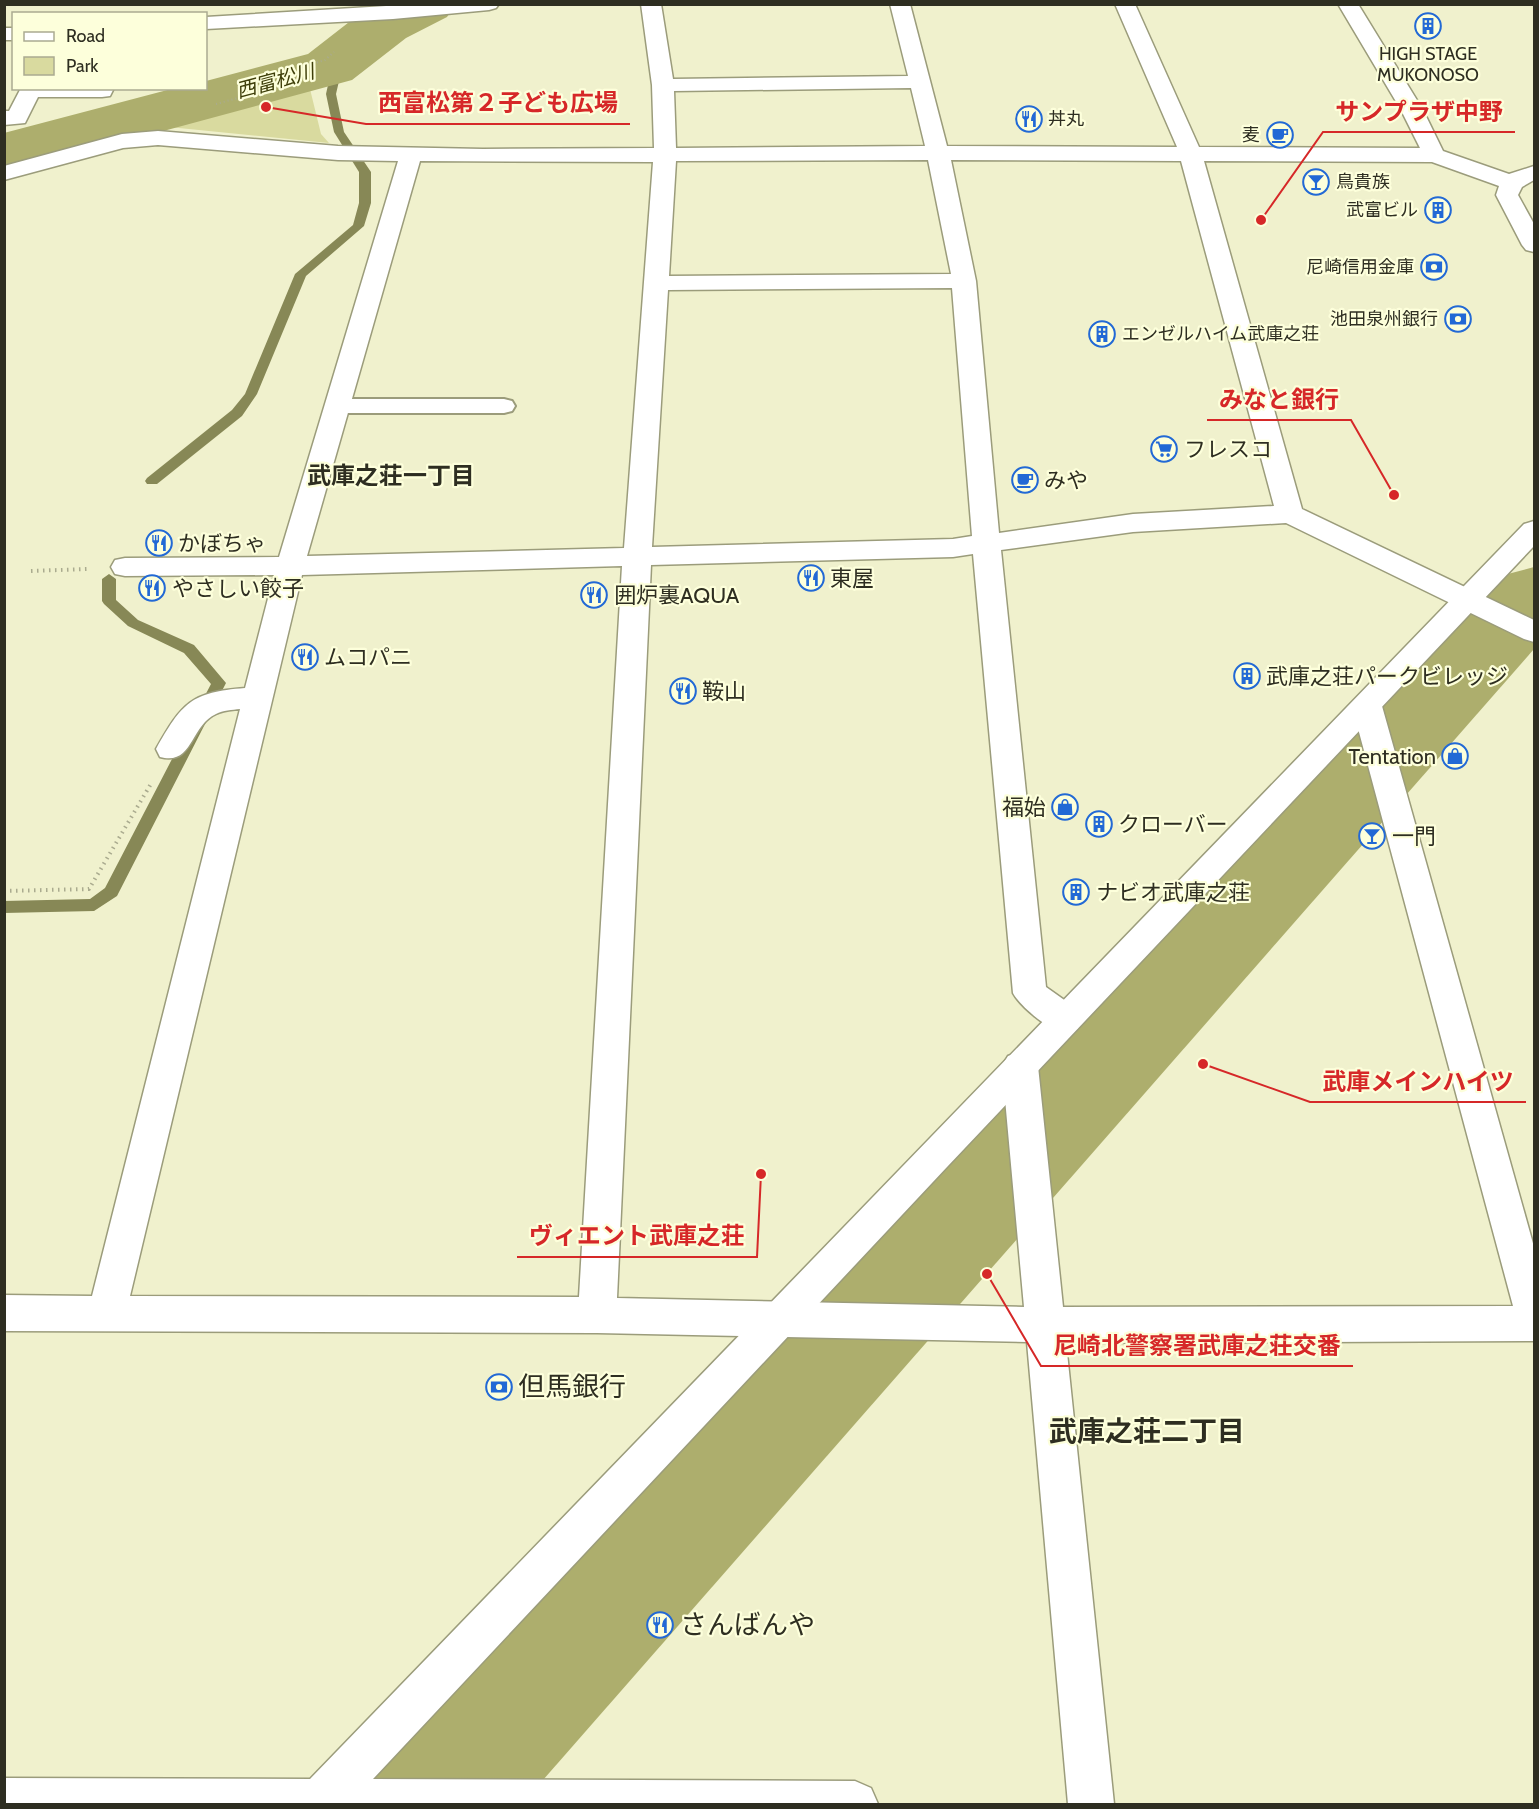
<svg xmlns="http://www.w3.org/2000/svg" width="1539" height="1809" viewBox="0 0 1539 1809" font-family="Cabin,'Noto Sans JP',sans-serif">
	<style>
		.green { fill: #d9da9f }
		.lines { fill: none; stroke-linecap: round; stroke-linejoin: round }
		.stream { fill: #878856; fill-rule: evenodd }
		.river { fill: #adae6d; fill-rule: evenodd }
		.lane-casing { stroke: #9b9c7b; stroke-width: 4 }
		.street-casing { stroke: #9b9c7b; stroke-width: 3 }
		.secondary-casing { stroke: #9b9c7b; stroke-width: 3 }
		.path-far1 { stroke: #aaab8f; stroke-width: 2; stroke-dasharray: 1 3; stroke-linecap: butt }
		.path { stroke: #aaab8f; stroke-width: 4; stroke-dasharray: 1.5 4.5; stroke-linecap: butt }
		.lane { fill: #fff; fill-rule: evenodd }
		.street { fill: #fff; fill-rule: evenodd }
		.secondary { fill: #fff; fill-rule: evenodd }
		.labels { text-anchor: middle; stroke-width: 4.5; stroke-linejoin: round; paint-order: stroke }
		.far-poi-label { font-size: 18px; fill: #2e2e21; stroke: #fdffdb; text-anchor: end }
		.far-water-label { font-size: 20px; font-style: italic; fill: #3e3e09; stroke: #fdffdb }
		.poi-label { font-size: 22px; fill: #2e2e21; stroke: #fdffdb; text-anchor: start }
		.neighbourhood-label { font-size: 24px; font-weight: bold; fill: #2e2e21; stroke: #fdffdb }
		.near-poi-label { font-size: 27px; fill: #2e2e21; stroke: #fdffdb; text-anchor: start }
		.near-neighbourhood-label { font-size: 28px; font-weight: bold; fill: #2e2e21; stroke: #fdffdb }
		.leader { fill: none; stroke: #d62828; stroke-width: 2 }
		.callout-dot { fill: #d62828; stroke: #fdffdb; stroke-width: 2 }
		.callout-label { font-size: 24px; text-anchor: middle; font-weight: bold; fill: #d62828; stroke: #fdffdb; stroke-width: 4.5; stroke-linejoin: round; paint-order: stroke }
	</style>
	<rect width="100%" height="100%" fill="#f0f1cd"/>
	<path class="green" d="M 314,82 L 310,89 L 321,134 L 329,143 L 149,125 Z"/>
	<g class="lines">
		<g class="stream">
			<path d="M 357,42 L 362,45 L 342,68 L 336,94 L 344,132 L 371,172 L 371,203 L 364,226 L 306,276 L 257,394 L 242,416 L 157,484 L 147,484 L 145,481 L 147,478 L 232,410 L 245,394 L 295,274 L 353,225 L 359,203 L 359,172 L 334,132 L 326,94 L 332,67 L 353,43 Z"/>
			<path d="M 109,574 L 116,579 L 116,600 L 138,620 L 194,645 L 226,683 L 117,896 L 94,911 L 4,913 L 4,901 L 90,899 L 105,888 L 211,684 L 184,653 L 128,626 L 104,604 L 102,601 L 102,579 Z"/>
		</g>
		<g class="river">
			<path d="M 376,4 L 456,4 L 447,17 L 406,38 L 352,80 L 4,174 L 4,133 L 175,88 L 206,88 L 206,81 L 308,54 L 362,12 Z"/>
			<path d="M 1534,567 L 1534,649 L 522,1804 L 362,1804 L 382,1755 L 1504,575 Z"/>
		</g>
		<g class="lane-casing">
			<path id="lane" d="M 337,399 L 504,399 L 512,401 L 515,406 L 512,411 L 504,413 L 337,413 L 329,411 L 326,406 L 329,401 Z"/>
		</g>
		<g class="street-casing">
			<g id="street">
				<path d="M 419,4 L 499,4 L 496,8 L 489,10 L 393,19 L 206,29 L 206,17 Z"/>
				<path d="M 641,4 L 661,4 L 673,79 L 908,76 L 890,4 L 910,4 L 947,146 L 1177,147 L 1115,4 L 1135,4 L 1199,147 L 1420,148 L 1401,110 L 1338,4 L 1358,4 L 1423,110 L 1443,151 L 1509,174 L 1534,166 L 1534,180 L 1522,187 L 1518,195 L 1534,224 L 1534,252 L 1526,250 L 1522,245 L 1496,195 L 1499,186 L 1432,162 L 1204,161 L 1302,509 L 1534,620 L 1534,642 L 1524,639 L 1286,523 L 1133,532 L 1001,550 L 1046,987 L 1077,1009 L 1082,1019 L 1077,1029 C 1073,1030 1068,1033 1063,1032 C 1048,1030 1020,1006 1013,993 L 973,554 L 953,557 L 651,565 L 617,1298 L 1024,1307 L 1002,1066 L 1008,1056 L 1020,1052 L 1032,1056 L 1038,1066 L 1063,1307 L 1513,1306 L 1352,706 L 1356,699 L 1367,695 L 1378,699 L 1382,706 L 1534,1247 L 1534,1341 L 1066,1343 L 1114,1804 L 1068,1804 L 1027,1342 L 597,1333 L 4,1331 L 4,1295 L 92,1296 L 240,709 C 232,710 223,710 216,714 C 190,726 193,766 160,757 L 156,749 C 182,703 191,692 245,688 L 274,575 L 125,576 L 115,574 L 111,567 L 115,560 L 125,558 L 279,557 L 398,161 L 338,160 L 158,145 L 123,148 L 4,180 L 4,166 L 122,134 L 158,131 L 338,146 L 483,149 L 654,148 L 652,85 ZM 911,88 L 925,146 L 676,148 L 674,91 ZM 928,160 L 951,274 L 669,276 L 676,161 ZM 951,160 L 1181,161 L 1274,506 L 1133,514 L 999,533 L 976,281 ZM 420,161 L 653,162 L 624,548 L 307,556 ZM 952,288 L 972,536 L 953,539 L 652,547 L 668,290 ZM 622,566 L 579,1297 L 130,1296 L 302,575 Z"/>
				<rect x="4" y="28" width="10" height="12"/>
				<path d="M 21,88 L 114,88 L 110,96 L 102,97 L 38,97 L 25,123 L 4,125 L 4,111 L 9,111 Z"/>
			</g>
		</g>
		<g class="secondary-casing">
			<path id="secondary" d="M 1534,521 L 1534,546 L 947,1167 L 373,1779 L 855,1781 L 871,1788 L 878,1804 L 4,1804 L 4,1778 L 310,1779 L 1524,524 Z"/>
		</g>
		<path class="path-far1" d="M 216,104 L 300,81 L 303,67 L 325,60 L 334,52"/>
		<g class="path">
			<path d="M 31,571 L 87,569"/>
			<path d="M 4,891 L 89,889 L 152,782"/>
		</g>
		<use href="#lane" class="lane"/>
		<use href="#street" class="street"/>
		<use href="#secondary" class="secondary"/>
	</g>
	<defs>
		<g id="building-ring" transform="scale(1.35)"><circle r="9.5" fill="#fdffdb" stroke="#2269d5" stroke-width="1.5"/><path d="M-4-6H4V6H1V3H-1V6H-4ZM-2.5-4.3h1.7v1.8h-1.7ZM.8-4.3h1.7v1.8H.8ZM-2.5-1h1.7V.8h-1.7ZM.8-1h1.7V.8H.8Z" fill="#2269d5"/></g>
		<g id="restaurant-ring" transform="scale(1.35)"><circle r="9.5" fill="#fdffdb" stroke="#2269d5" stroke-width="1.5"/><path d="M-5-6h1v4h1v-4h1v4h1v-4h1v5L-1.5 .5V6h-2V.5L-5-1ZM5-6V6H3V1.5H1.5Q1.5-4 5-6Z" fill="#2269d5"/></g>
		<g id="cafe-ring" transform="scale(1.35)"><circle r="9.5" fill="#fdffdb" stroke="#2269d5" stroke-width="1.5"/><path d="M-5.5-4.5H6V0H3Q3 3.5 0 3.5H-2.5Q-5.5 3.5-5.5 0ZM3-3.2v2h1.7v-2ZM-6 4.5H4V6H-6Z" fill="#2269d5"/></g>
		<g id="bar-ring" transform="scale(1.35)"><circle r="9.5" fill="#fdffdb" stroke="#2269d5" stroke-width="1.5"/><path d="M-6-5H6L.8 .8V4.5H3.5V6h-7V4.5H-.8V.8Z" fill="#2269d5"/></g>
		<g id="bank-ring" transform="scale(1.35)"><circle r="9.5" fill="#fdffdb" stroke="#2269d5" stroke-width="1.5"/><path d="M-6-4H6V4H-6ZM0-2.3a2.3 2.3 0 1 0 0 4.6a2.3 2.3 0 1 0 0-4.6Z" fill="#2269d5"/></g>
		<g id="supermarket-ring" transform="scale(1.35)"><circle r="9.5" fill="#fdffdb" stroke="#2269d5" stroke-width="1.5"/><path d="M-6-5.5h2.5l.6 2H6L4.5 2H-2.5L-4.4-4H-6ZM-1.5 3.2a1.3 1.3 0 1 0 .1 0ZM3 3.2a1.3 1.3 0 1 0 .1 0Z" fill="#2269d5"/></g>
		<g id="shop-ring" transform="scale(1.35)"><circle r="9.5" fill="#fdffdb" stroke="#2269d5" stroke-width="1.5"/><path d="M-5-2.5h2.3a2.7 3.5 0 0 1 5.4 0H5L5.5 6h-11ZM-1.5-2.5h3a1.5 2.3 0 0 0-3 0Z" fill="#2269d5"/></g>
	</defs>
	<g fill-rule="evenodd">
		<use href="#building-ring" x="1428" y="26"/>
		<use href="#restaurant-ring" x="1029" y="119"/>
		<use href="#cafe-ring" x="1280" y="135"/>
		<use href="#bar-ring" x="1316" y="182"/>
		<use href="#building-ring" x="1438" y="210"/>
		<use href="#bank-ring" x="1434" y="267"/>
		<use href="#bank-ring" x="1458" y="319"/>
		<use href="#building-ring" x="1102" y="334"/>
		<use href="#supermarket-ring" x="1164" y="449"/>
		<use href="#cafe-ring" x="1025" y="480"/>
		<use href="#restaurant-ring" x="159" y="543"/>
		<use href="#restaurant-ring" x="811" y="578"/>
		<use href="#restaurant-ring" x="152" y="588"/>
		<use href="#restaurant-ring" x="594" y="595"/>
		<use href="#restaurant-ring" x="305" y="657"/>
		<use href="#building-ring" x="1247" y="676"/>
		<use href="#restaurant-ring" x="683" y="691"/>
		<use href="#shop-ring" x="1455" y="756"/>
		<use href="#shop-ring" x="1065" y="807"/>
		<use href="#building-ring" x="1099" y="824"/>
		<use href="#bar-ring" x="1372" y="836"/>
		<use href="#building-ring" x="1076" y="892"/>
		<use href="#bank-ring" x="499" y="1387"/>
		<use href="#restaurant-ring" x="660" y="1625"/>
	</g>
	<g class="labels">
		<g class="far-poi-label">
			<text x="1428" y="60" text-anchor="middle">HIGH STAGE<tspan x="1428" dy="21">MUKONOSO</tspan></text>
			<text x="1048" y="125" text-anchor="start">丼丸</text>
			<text x="1260" y="141">麦</text>
			<text x="1336" y="188" text-anchor="start">鳥貴族</text>
			<text x="1418" y="216">武富ビル</text>
			<text x="1414" y="273">尼崎信用金庫</text>
			<text x="1438" y="325">池田泉州銀行</text>
			<text x="1122" y="340" text-anchor="start">エンゼルハイム武庫之荘</text>
		</g>
		<g class="far-water-label">
			<text transform="translate(275 81) rotate(-15)" y="7">西富松川</text>
		</g>
		<g class="poi-label">
			<text x="1184" y="457">フレスコ</text>
			<text x="1044" y="488">みや</text>
			<text x="178" y="551">かぼちゃ</text>
			<text x="830" y="586">東屋</text>
			<text x="172" y="596">やさしい餃子</text>
			<text x="614" y="603">囲炉裏AQUA</text>
			<text x="324" y="665">ムコパニ</text>
			<text x="1266" y="684">武庫之荘パークビレッジ</text>
			<text x="702" y="699">鞍山</text>
			<text x="1436" y="764" text-anchor="end">Tentation</text>
			<text x="1046" y="815" text-anchor="end">福始</text>
			<text x="1118" y="832">クローバー</text>
			<text x="1392" y="844">一門</text>
			<text x="1096" y="900">ナビオ武庫之荘</text>
		</g>
		<g class="neighbourhood-label">
			<text x="391" y="484">武庫之荘一丁目</text>
		</g>
		<g class="near-poi-label">
			<text x="518" y="1396">但馬銀行</text>
			<text x="680" y="1634">さんばんや</text>
		</g>
		<g class="near-neighbourhood-label">
			<text x="1147" y="1441">武庫之荘二丁目</text>
		</g>
	</g>
	<path class="leader" d="M266 107L366 124H630M1261 220L1323 132H1515M1394 495L1351 420H1207M1203 1064L1310 1102H1526M761 1174L757 1257H517M987 1274L1041 1366H1353"/>
	<g class="callout-dot">
		<circle cx="266" cy="107" r="6"/>
		<circle cx="1261" cy="220" r="6"/>
		<circle cx="1394" cy="495" r="6"/>
		<circle cx="1203" cy="1064" r="6"/>
		<circle cx="761" cy="1174" r="6"/>
		<circle cx="987" cy="1274" r="6"/>
	</g>
	<g class="callout-label">
		<text x="498" y="111">西富松第２子ども広場</text>
		<text x="1419" y="120">サンプラザ中野</text>
		<text x="1279" y="408">みなと銀行</text>
		<text x="1418" y="1090">武庫メインハイツ</text>
		<text x="637" y="1244">ヴィエント武庫之荘</text>
		<text x="1197" y="1354">尼崎北警察署武庫之荘交番</text>
	</g>
	<rect width="1539" height="1809" fill="none" stroke="#2e2e21" stroke-width="12"/>
	<rect x="12" y="12" width="195" height="78" fill="#fdffdb" stroke="#aaab91" stroke-width="1.5"/>
	<rect x="24" y="32" width="30" height="9" fill="#ffffff" stroke="#aaab91" stroke-width="1.5"/>
	<text x="66" y="42" font-size="18" fill="#2e2e21">Road</text>
	<rect x="24" y="57" width="30" height="18" fill="#d9da9f" stroke="#aaab91" stroke-width="1.5"/>
	<text x="66" y="72" font-size="18" fill="#2e2e21">Park</text>
</svg>
